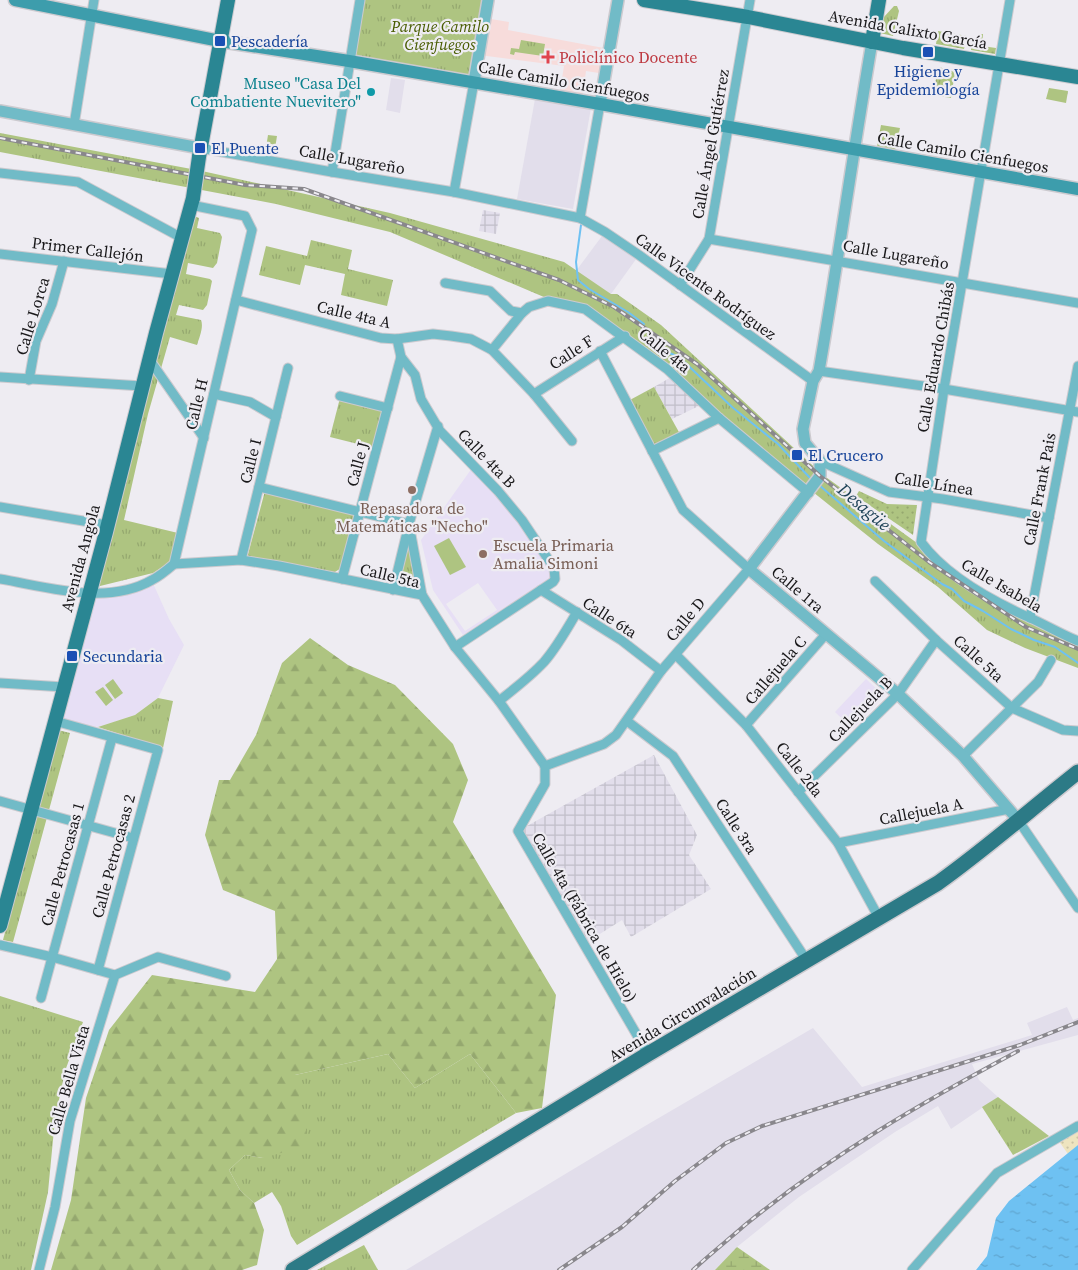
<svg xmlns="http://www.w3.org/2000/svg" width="1078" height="1270" viewBox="0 0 1078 1270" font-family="'Source Serif 4',serif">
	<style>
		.built { fill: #e2deeb }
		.industrial { fill: url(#industrial-grid) }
		.education { fill: #e7dff5; fill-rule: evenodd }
		.medical { fill: #f7dcdb }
		.grass { fill: url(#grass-tufts) }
		.forest { fill: url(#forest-firs) }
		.wetland { fill: url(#wetland-marsh) }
		.sand { fill: url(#sand-dots) }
		.garden { fill: url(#garden-dots) }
		.pitch { fill: #aec481 }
		.water { fill: url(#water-ripples) }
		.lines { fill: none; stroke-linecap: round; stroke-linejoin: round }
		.stream { stroke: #6ec1f2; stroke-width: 2 }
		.minor-casing { stroke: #cccacf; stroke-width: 11 }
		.tertiary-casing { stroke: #cccacf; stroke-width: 14 }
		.secondary-casing { stroke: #cccacf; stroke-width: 15 }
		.primary-casing { stroke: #cccacf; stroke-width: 16 }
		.trunk-casing { stroke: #cccacf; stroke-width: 18 }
		.minor { stroke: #71bbc7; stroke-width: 9 }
		.tertiary { stroke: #71bbc7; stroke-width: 11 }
		.secondary { stroke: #3d9dac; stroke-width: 12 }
		.primary { stroke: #2a8693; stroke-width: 14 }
		.trunk { stroke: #2c7a86; stroke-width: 15 }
		.rail-casing { stroke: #89878c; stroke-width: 4 }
		.rail { stroke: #eeecf2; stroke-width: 2; stroke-dasharray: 5.5; stroke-linecap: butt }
		.primary-bridge-casing { stroke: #cccacf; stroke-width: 16; stroke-linecap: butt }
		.primary-bridge { stroke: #2a8693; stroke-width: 14 }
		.transit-dot { fill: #1a4fb4; stroke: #eeecf2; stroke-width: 2 }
		.health-dot { fill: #e0444e; stroke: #eeecf2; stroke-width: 2 }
		.culture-dot { fill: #0f9aa8; stroke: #eeecf2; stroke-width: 2 }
		.education-dot { fill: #8d6e63; stroke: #eeecf2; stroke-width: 2 }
		.labels { text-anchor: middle; stroke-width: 4.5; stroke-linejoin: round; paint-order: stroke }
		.park-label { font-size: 16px; font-style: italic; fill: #485c00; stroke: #eeecf2 }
		.street-label { font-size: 16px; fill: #19181a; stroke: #eeecf2 }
		.transit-label { font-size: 16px; fill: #164399; stroke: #eeecf2; text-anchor: start }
		.health-label { font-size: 16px; fill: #be3a42; stroke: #eeecf2; text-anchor: start }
		.culture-label { font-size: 16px; fill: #0d838f; stroke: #eeecf2; text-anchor: end }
		.education-label { font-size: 16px; fill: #785e54; stroke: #eeecf2 }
		.water-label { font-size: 18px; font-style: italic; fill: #1e4257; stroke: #eeecf2 }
	</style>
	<defs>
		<pattern id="industrial-grid" width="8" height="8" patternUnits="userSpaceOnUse" patternTransform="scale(1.25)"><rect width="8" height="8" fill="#e2deeb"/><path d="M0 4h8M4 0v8" fill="none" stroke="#c1bec9"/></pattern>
		<pattern id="grass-tufts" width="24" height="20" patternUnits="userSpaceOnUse" patternTransform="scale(1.25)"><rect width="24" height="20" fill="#aec481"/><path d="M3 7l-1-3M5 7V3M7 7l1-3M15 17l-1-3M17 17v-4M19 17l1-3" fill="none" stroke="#95a86f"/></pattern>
		<pattern id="forest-firs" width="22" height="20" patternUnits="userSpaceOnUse" patternTransform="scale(1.25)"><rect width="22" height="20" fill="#aec481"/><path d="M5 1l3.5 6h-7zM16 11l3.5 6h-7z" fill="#95a86f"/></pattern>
		<pattern id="wetland-marsh" width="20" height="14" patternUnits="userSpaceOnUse" patternTransform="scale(1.25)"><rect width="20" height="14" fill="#aec481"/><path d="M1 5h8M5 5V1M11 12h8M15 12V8" fill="none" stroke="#95a86f"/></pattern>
		<pattern id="sand-dots" width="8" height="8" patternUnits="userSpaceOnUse" patternTransform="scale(1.25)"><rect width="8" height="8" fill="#eee4bf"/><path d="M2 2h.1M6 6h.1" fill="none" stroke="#ccc3a4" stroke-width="1.8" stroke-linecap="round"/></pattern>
		<pattern id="garden-dots" width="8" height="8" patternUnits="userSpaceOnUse" patternTransform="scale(1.25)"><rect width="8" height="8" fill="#aec481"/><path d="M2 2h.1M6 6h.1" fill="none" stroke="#95a86f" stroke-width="1.8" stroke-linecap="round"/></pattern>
		<pattern id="water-ripples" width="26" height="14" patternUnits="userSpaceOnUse" patternTransform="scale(1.25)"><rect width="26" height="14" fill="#6ec1f2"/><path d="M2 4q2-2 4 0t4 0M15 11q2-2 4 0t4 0" fill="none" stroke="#5fa5cf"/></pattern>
	</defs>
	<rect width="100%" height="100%" fill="#eeecf2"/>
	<g class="built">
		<path d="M 391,78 L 405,80 L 400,113 L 386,110 Z"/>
		<path d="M 535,99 L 591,108 L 573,209 L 517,199 Z"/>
		<path d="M 605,232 L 639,255 L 611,294 L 576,271 Z"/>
		<path d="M 1067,1007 L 1073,1020 L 1078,1018 L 1078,1035 L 972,1064 L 979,1080 L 998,1097 L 951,1129 L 938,1106 L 895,1132 L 799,1197 L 737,1247 L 715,1270 L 406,1270 L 645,1126 L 813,1028 L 862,1087 L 1032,1035 L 1027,1023 Z"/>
	</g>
	<g class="industrial">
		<path d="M 483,210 L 500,213 L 496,234 L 479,231 Z"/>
		<path d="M 673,376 L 701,405 L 672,419 L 654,387 Z"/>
		<path d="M 654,755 L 697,835 L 689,855 L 711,889 L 631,937 L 622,920 L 584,944 L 518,831 Z"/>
	</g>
	<g class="education">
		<path d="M 472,468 L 520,520 L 551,569 L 550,578 L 463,635 L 433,590 L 421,540 ZM 478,583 L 497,610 L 465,631 L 446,604 Z"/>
		<path d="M 152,581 L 169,619 L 184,645 L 158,698 L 135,715 L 98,727 L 54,719 L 89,594 Z"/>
		<path d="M 866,679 L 884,696 L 853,729 L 835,712 Z"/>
	</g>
	<path class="medical" d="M 491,19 L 509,22 L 508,30 L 609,49 L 605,74 L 586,71 L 583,94 L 580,94 L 578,100 L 559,97 L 564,66 L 479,55 L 482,33 L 489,34 Z"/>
	<g class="grass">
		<path d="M 364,0 L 483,0 L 469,76 L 354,57 Z"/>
		<path d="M 894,6 L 897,6 L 899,11 L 893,36 L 880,33 L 883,18 Z"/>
		<path d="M 521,40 L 545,44 L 543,56 L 515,52 L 514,55 L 510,54 L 511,48 L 519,49 Z"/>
		<path d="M 939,67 L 955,72 L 951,98 L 932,95 Z"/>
		<path d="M 1049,88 L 1068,91 L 1066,103 L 1046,99 Z"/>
		<path d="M 881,125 L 900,128 L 894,155 L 876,152 Z"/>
		<path d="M 0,133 L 202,171 L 390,213 L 564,262 L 611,294 L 617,294 L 661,325 L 823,475 L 917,543 L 927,557 L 948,573 L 1078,645 L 1078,668 L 1025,648 L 987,630 L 938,587 L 878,544 L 719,417 L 585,307 L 551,300 L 390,232 L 276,204 L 0,152 Z"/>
		<path d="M 268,135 L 277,136 L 274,155 L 265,154 Z"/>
		<path d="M 194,216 L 199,218 L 197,228 L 220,233 L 222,237 L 217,263 L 213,268 L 188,263 L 186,274 L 210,279 L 212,281 L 207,305 L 203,310 L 179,305 L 176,315 L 201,320 C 204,327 199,338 197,345 L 170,337 L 148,414 L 124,520 L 178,533 L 170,562 L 153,573 L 96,587 Z"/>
		<path d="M 311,240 L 352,250 L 348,269 L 393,280 L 387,306 L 341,295 L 345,274 L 305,265 L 300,285 L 259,275 L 266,246 L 307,256 Z"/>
		<path d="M 654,387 L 680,434 L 653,448 L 628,401 Z"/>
		<path d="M 340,398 L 384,410 L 374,448 L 330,437 Z"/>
		<path d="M 265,491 L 357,514 L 343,567 L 330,575 L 247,558 Z"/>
		<path d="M 409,524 L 422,595 L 393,590 Z"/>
		<path d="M 158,698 L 173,701 L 163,748 L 98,727 L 135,715 Z"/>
		<path d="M 58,730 L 70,733 L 13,942 L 3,940 Z"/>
		<path d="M 0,996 L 83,1022 L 65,1071 L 55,1119 L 48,1192 L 31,1270 L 0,1270 Z"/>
		<path d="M 388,1054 L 415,1088 L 470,1054 L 516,1113 L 297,1245 L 291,1236 L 281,1206 L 272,1192 L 254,1203 L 240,1190 L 229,1170 L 245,1155 L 263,1158 L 295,1075 Z"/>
		<path d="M 998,1097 L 1049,1136 L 1013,1155 L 982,1107 Z"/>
		<path d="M 364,1245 L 378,1270 L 317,1270 Z"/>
	</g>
	<path class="forest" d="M 310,638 L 348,665 L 395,685 L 453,744 L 468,780 L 453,822 L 556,995 L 542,1108 L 516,1113 L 470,1054 L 415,1088 L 388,1054 L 295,1075 L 309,1145 L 263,1158 L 245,1155 L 229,1170 L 240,1190 L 254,1203 L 264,1230 L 257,1265 L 242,1270 L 51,1270 L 71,1200 L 86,1098 L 109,1030 L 152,975 L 255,992 L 277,959 L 275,911 L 223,890 L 205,835 L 219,780 L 230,780 L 256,735 L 282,663 Z"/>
	<path class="wetland" d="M 737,1247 L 770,1270 L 715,1270 Z"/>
	<path class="sand" d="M 1078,1128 L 1078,1145 L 1068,1154 L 1058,1140 Z"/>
	<g class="garden">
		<path d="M 938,31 L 967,36 L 964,49 L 936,44 Z"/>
		<path d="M 981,34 L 983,34 L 982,46 L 996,48 L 995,54 L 971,50 L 971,44 L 979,45 Z"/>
		<path d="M 859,491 L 887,504 L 917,505 L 913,535 L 856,496 Z"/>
	</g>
	<g class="pitch">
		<path d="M 449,538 L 466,567 L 450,575 L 434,546 Z"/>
		<path d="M 113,679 L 123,693 L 115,699 L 105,685 Z"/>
		<path d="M 103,687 L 113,700 L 106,706 L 95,692 Z"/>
	</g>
	<path class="water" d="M 1078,1145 L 1078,1270 L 976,1270 L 987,1256 L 996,1218 L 1009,1201 Z"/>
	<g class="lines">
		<g class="stream">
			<path d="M 581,225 L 576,262 L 578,280 L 589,289 L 628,312 L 644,324"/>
			<path d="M 655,340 L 667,352 L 679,357 L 732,407 L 778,444 L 811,479"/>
			<path d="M 819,485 L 884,541 L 942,584 L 952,589 L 964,601 L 983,611 L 1011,629 L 1034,640 L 1055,647 L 1078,663"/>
		</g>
		<g class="minor-casing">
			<g id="minor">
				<path d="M 1010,0 L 944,389 L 921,542 C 946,576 992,601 1030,618 C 1046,625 1061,634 1078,641"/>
				<path d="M 74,125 L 94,0"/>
				<path d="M 200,148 L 332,172 L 454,192 L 580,218 L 605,232 L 639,255 L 813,381"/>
				<path d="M 332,172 L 360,0"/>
				<path d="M 0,173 L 78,182 L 182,238"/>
				<path d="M 454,192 L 474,82"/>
				<path d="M 580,218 L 600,104"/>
				<path d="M 709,239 L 1078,303"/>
				<path d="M 0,254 L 172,274"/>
				<path d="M 445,283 L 490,291 L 511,311 L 522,313"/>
				<path d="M 680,285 L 709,239 L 750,0"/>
				<path d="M 236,300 L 381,338 L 397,339 L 433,334 L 451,336 L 471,339 L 492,350 L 534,394 L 572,441"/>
				<path d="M 397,339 L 401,357 L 415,375 L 421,399 L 440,431 L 498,491 L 522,520 L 554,568 L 555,579 L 553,582 L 455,647"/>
				<path d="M 492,350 L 522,313 L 529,307 L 548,301 L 585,309 L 667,369 L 719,418 L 809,493"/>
				<path d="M 149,359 L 204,438"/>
				<path d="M 819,371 L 944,389 L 1078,412"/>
				<path d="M 0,377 L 142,386"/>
				<path d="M 29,380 L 36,341 L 52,304 L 64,261"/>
				<path d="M 214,394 L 250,402 L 276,417"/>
				<path d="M 534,394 L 625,336"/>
				<path d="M 340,396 L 388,408"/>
				<path d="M 652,451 L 719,418"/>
				<path d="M 820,461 L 889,492 L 943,499 L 1049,518"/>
				<path d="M 259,487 L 409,524 L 393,590"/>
				<path d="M 0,507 L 107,525"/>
				<path d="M 241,560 L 288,368"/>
				<path d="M 174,564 L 241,560 L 279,566 L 422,595 L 455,647 L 499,701 L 545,766"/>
				<path d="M 0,579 C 48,587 107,606 152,580 C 160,576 167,570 174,564 L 252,230 L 245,216 L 191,205"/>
				<path d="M 342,579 L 401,357"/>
				<path d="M 875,581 L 936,640 L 1012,708 L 1063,730 L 1078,731"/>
				<path d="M 541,590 L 621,640 L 661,671"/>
				<path d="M 422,595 L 409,524 L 438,426"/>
				<path d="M 1030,618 L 1078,366"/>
				<path d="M 676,655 L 746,725 L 817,816 L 838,843 L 879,918"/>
				<path d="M 0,683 L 64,687"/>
				<path d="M 499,701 C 514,689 530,677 544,662 C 557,647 567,629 577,612"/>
				<path d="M 55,721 L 158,750 L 98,970"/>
				<path d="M 627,721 L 673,756 L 807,961"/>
				<path d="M 746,725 L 826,634"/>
				<path d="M 963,756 L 1038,682 L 1051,660"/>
				<path d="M 545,766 L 604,744 L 616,735 L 661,671 L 749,569 L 683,510 L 600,351"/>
				<path d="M 545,766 L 545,784 L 518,831 L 648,1054"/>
				<path d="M 798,792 L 898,694 L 936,640"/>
				<path d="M 0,801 L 133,838"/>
				<path d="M 1018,820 L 1078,908"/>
				<path d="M 838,843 L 1009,809"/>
				<path d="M 0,945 L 52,957 L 115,975 L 70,1121 L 55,1207 L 39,1270"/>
				<path d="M 115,975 L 158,957 L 226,976"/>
				<path d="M 41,998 L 112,738"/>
				<path d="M 912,1270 L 997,1173 L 1078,1126"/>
			</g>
		</g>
		<g class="tertiary-casing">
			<g id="tertiary">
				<path d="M 872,42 C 853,152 838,262 819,371 L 813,381 L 803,429 L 805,443 L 820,461 L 820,476 L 749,569 L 898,694 L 963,756 L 1018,820"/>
				<path d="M 474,82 L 488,0"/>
				<path d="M 600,104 L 618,0"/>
				<path d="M 0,111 L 200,148"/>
			</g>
		</g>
		<g class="secondary-casing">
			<path id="secondary" d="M 15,0 L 220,41 L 349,61 L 600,104 L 1078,189"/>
		</g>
		<g class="primary-casing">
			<g id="primary">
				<path d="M 644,0 L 748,17 L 903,48 L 1078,77"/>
				<path d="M 872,42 L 879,0"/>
				<path d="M 199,157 L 228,0"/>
				<path d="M 0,926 L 106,532 L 156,333 L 193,198"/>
			</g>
		</g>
		<g class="trunk-casing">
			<path id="trunk" d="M 293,1270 L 648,1054 L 938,883 C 987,848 1031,809 1078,772"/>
		</g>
		<use href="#minor" class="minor"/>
		<use href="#tertiary" class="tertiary"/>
		<use href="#secondary" class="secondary"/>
		<use href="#primary" class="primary"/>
		<use href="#trunk" class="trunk"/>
		<g class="rail-casing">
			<g id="rail">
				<path d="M 0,138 L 245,185 L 304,189 L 559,280 L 614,307 L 697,364 L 820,476 L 929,562 L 1026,627 L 1078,649"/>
				<path d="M 559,1270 L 622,1227 L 675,1181 L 726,1143 L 762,1126 L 1020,1045 L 1078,1022"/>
				<path d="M 693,1270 C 710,1254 728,1240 745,1225 C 831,1155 921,1103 1018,1051"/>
			</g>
		</g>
		<use href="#rail" class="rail"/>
		<g class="primary-bridge-casing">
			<path id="primary-bridge" d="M 193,198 L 199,157"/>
		</g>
		<use href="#primary-bridge" class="primary-bridge"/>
	</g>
	<g class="transit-dot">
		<rect x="214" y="35" width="12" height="12" rx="2.5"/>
		<rect x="922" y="46" width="12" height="12" rx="2.5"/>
		<rect x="194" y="142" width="12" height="12" rx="2.5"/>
		<rect x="791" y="449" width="12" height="12" rx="2.5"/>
		<rect x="66" y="650" width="12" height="12" rx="2.5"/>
	</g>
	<path class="health-dot" d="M545.5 49.5h5v5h5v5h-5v5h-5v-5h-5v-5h5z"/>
	<circle class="culture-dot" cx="371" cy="92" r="5"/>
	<g class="education-dot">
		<circle cx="412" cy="490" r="5"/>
		<circle cx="483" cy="554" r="5"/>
	</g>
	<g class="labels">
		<g class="park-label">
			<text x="440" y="32">Parque Camilo<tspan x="440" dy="18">Cienfuegos</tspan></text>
		</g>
		<g class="street-label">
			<text transform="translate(908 29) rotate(10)" y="6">Avenida Calixto García</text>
			<text transform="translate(564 81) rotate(10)" y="6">Calle Camilo Cienfuegos</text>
			<text transform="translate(710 144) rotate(-80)" y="6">Calle Ángel Gutiérrez</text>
			<text transform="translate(963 152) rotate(10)" y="6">Calle Camilo Cienfuegos</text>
			<text transform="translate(352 159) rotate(10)" y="6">Calle Lugareño</text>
			<text transform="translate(88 249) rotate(7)" y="6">Primer Callejón</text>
			<text transform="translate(896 254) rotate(10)" y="6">Calle Lugareño</text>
			<text transform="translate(706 286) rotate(36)" y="6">Calle Vicente Rodríguez</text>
			<text transform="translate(354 314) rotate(13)" y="6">Calle 4ta A</text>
			<text transform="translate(32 316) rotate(-73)" y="6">Calle Lorca</text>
			<text transform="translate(665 350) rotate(39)" y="6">Calle 4ta</text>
			<text transform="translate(571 352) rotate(-33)" y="6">Calle F</text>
			<text transform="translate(935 357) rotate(-80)" y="6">Calle Eduardo Chibás</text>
			<text transform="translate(196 404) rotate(-77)" y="6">Calle H</text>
			<text transform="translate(487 458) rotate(46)" y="6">Calle 4ta B</text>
			<text transform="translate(250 461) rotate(-76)" y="6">Calle I</text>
			<text transform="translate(357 464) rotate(-75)" y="6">Calle J</text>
			<text transform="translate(934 483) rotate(9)" y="6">Calle Línea</text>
			<text transform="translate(1039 489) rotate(-79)" y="6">Calle Frank Pais</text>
			<text transform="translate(80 558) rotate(-75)" y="6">Avenida Angola</text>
			<text transform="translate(390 575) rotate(13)" y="6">Calle 5ta</text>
			<text transform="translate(1002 585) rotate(30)" y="6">Calle Isabela</text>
			<text transform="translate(798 589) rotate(40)" y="6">Calle 1ra</text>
			<text transform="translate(610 617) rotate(33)" y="6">Calle 6ta</text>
			<text transform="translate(685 619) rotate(-50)" y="6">Calle D</text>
			<text transform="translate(979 658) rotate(42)" y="6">Calle 5ta</text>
			<text transform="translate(775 670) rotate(-49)" y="6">Callejuela C</text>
			<text transform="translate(860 709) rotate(-46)" y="6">Callejuela B</text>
			<text transform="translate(800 769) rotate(52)" y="6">Calle 2da</text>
			<text transform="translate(921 811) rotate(-11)" y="6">Callejuela A</text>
			<text transform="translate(737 826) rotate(57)" y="6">Calle 3ra</text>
			<text transform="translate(113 856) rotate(-75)" y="6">Calle Petrocasas 2</text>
			<text transform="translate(62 864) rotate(-75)" y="6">Calle Petrocasas 1</text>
			<text transform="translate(585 917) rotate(60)" y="6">Calle 4ta (Fábrica de Hielo)</text>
			<text transform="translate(682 1014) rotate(-31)" y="6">Avenida Circunvalación</text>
			<text transform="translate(68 1080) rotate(-74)" y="6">Calle Bella Vista</text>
		</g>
		<g class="transit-label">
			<text x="231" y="47">Pescadería</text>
			<text x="928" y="77" text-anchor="middle">Higiene y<tspan x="928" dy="18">Epidemiología</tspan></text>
			<text x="211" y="154">El Puente</text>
			<text x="808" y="461">El Crucero</text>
			<text x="83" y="662">Secundaria</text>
		</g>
		<g class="health-label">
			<text x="559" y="63">Policlínico Docente</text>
		</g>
		<g class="culture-label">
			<text x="361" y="89">Museo "Casa Del<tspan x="361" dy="18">Combatiente Nuevitero"</tspan></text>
		</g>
		<g class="education-label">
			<text x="412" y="514">Repasadora de<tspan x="412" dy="18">Matemáticas "Necho"</tspan></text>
			<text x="493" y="551" text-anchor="start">Escuela Primaria<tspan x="493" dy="18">Amalia Simoni</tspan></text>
		</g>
		<g class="water-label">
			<text transform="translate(864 507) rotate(40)" y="6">Desagüe</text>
		</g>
	</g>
</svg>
